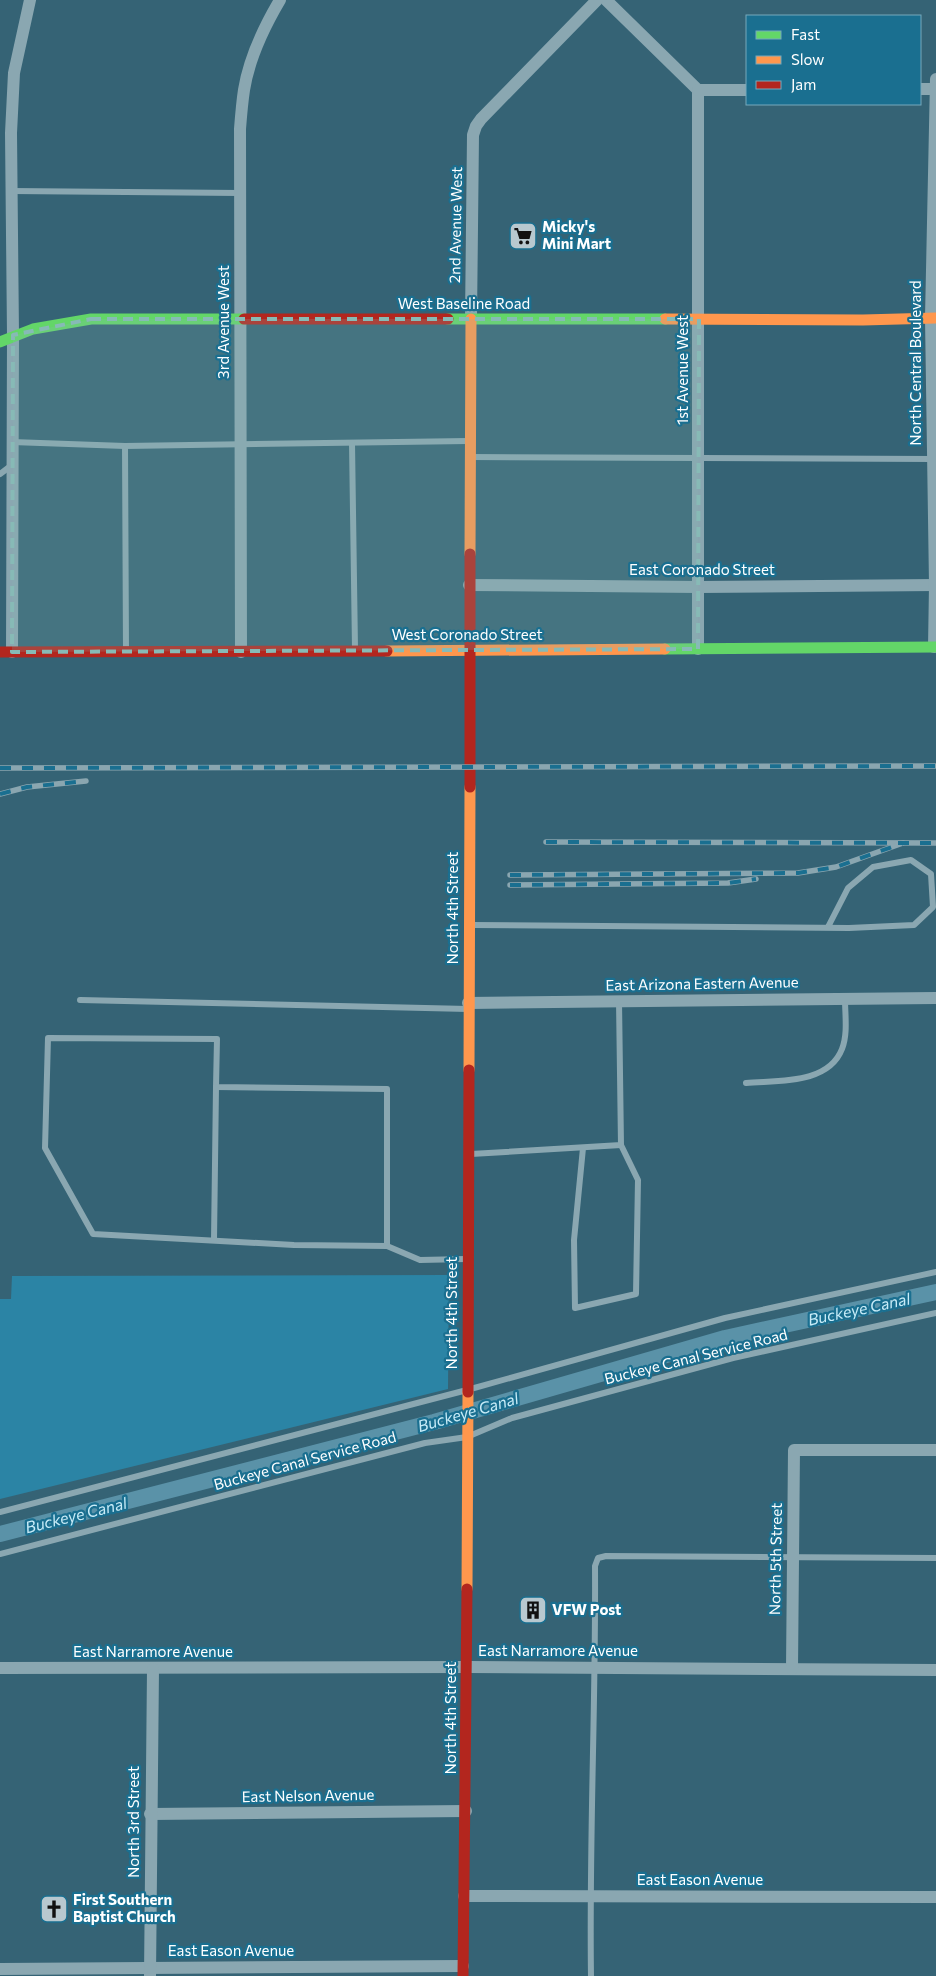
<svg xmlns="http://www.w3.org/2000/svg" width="936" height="1976" viewBox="0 0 936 1976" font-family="Commissioner,sans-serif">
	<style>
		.green { fill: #2b84a5 }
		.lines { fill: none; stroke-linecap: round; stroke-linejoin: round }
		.canal { stroke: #5a92a8; stroke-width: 16 }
		.lane { stroke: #8aa7b1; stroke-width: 6 }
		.street { stroke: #8aa7b1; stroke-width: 12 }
		.fast { stroke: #63d668; stroke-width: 11 }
		.slow { stroke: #ff974d; stroke-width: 11 }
		.jam { stroke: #b3261e; stroke-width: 11 }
		.rail-casing { stroke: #8aa6b0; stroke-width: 5.5 }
		.rail { stroke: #1a6f90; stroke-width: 4; stroke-dasharray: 11; stroke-linecap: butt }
		.marked { fill: #87bab6; fill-opacity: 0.2; stroke: #87bab6; stroke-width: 4; stroke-dasharray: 10 6; stroke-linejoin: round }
		.labels { text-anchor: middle; stroke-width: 4.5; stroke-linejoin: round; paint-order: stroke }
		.street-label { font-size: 15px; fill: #fff; stroke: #1a6f90 }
		.poi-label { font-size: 15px; font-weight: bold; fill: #fff; stroke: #1a6f90; text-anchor: start }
		.water-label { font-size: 16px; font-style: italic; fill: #c8ecf8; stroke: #1a6f90 }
	</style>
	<rect width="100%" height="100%" fill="#356375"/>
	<path class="green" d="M 449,1275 L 448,1389 L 0,1499 L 0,1299 L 11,1299 L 12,1276 Z"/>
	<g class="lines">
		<path class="canal" d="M 0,1534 L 434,1422 L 725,1338 L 936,1292"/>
		<g class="lane">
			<path d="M 11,191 L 240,193"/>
			<path d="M 12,442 L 125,446 L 468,441"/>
			<path d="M 352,443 L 355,649"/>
			<path d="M 125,446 L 126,650"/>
			<path d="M 471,457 L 933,459"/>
			<path d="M 0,474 L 12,465"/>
			<path d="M 472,925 L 849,928 L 914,925 L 933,907 L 931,874 L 911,860 L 873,867 L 848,888 L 828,927"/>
			<path d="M 80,1000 L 468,1009"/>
			<path d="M 48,1038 L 217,1039 L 216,1087 L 387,1089 L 387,1246 L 294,1245 L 93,1234 L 45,1148 Z"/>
			<path d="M 746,1083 C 777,1080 828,1085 842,1049 C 848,1034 845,1015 845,999"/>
			<path d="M 583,1148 L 574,1240 L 575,1308 L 636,1294 L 638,1180 L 621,1145"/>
			<path d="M 471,1154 L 621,1145 L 619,1001"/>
			<path d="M 214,1240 L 216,1087"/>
			<path d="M 387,1246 L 420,1260 L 466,1259"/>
			<path d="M 0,1512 L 467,1390 L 725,1318 L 936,1272"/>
			<path d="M 0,1554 L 425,1443 L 467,1437 L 512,1418 L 733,1358 L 936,1313"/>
			<path d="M 591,1976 C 589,1839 596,1703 595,1566 L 598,1558 L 606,1556 L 936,1558"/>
		</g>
		<g class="street">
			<path d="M 606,0 L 698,90"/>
			<path d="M 920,89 L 936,89"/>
			<path d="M 698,90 L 698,649"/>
			<path d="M 698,90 L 747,90"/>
			<path d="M 471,319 L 473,135 L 476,126 L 481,119 L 597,0"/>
			<path d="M 469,585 L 699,587 L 936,585"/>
			<path d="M 934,647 L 935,585 L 931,318 L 936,79"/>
			<path d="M 12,652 L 13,335 L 11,133 L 14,73 L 30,0"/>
			<path d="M 241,652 L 240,129 C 241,116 242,103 244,90 C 249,59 264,27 280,0"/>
			<path d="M 468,1003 L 936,998"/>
			<path d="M 0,1668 L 467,1667 L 936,1670"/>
			<path d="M 792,1669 L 794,1450 L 936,1450"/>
			<path d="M 150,1814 L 466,1811"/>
			<path d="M 464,1896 L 936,1897"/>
			<path d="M 0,1969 L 463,1966"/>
			<path d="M 150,1976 L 153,1669"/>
		</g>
		<g class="fast">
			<path d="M 448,319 L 665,319"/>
			<path d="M 0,342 L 33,329 L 91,319 L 244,319"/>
			<path d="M 665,649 L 936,647"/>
		</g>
		<g class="slow">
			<path d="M 665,319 L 863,320 L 936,318"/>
			<path d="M 470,554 L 471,319"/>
			<path d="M 387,651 L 665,649"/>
			<path d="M 469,1070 L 470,787"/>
			<path d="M 467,1589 L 468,1392"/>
		</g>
		<g class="jam">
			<path d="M 244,319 L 448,319"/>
			<path d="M 0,652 L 387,651"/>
			<path d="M 470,787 L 470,554"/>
			<path d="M 468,1392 L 469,1070"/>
			<path d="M 463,1976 L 467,1589"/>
		</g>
		<g class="rail-casing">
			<g id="rail">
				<path d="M 0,768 L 936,766"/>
				<path d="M 0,794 L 27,787 L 86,781"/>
				<path d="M 546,842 L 936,843"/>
				<path d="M 510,875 L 798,873 L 836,867 L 903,843"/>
				<path d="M 510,885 L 728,883 L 756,879"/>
			</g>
		</g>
		<use href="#rail" class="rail"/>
	</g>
	<path class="marked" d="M 91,319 L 699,319 L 698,649 L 12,652 L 13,335 Z"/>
	<defs>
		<g id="supermarket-square" transform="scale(1.4375)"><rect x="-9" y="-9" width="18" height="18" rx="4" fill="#b8c8cf" stroke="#1a6f90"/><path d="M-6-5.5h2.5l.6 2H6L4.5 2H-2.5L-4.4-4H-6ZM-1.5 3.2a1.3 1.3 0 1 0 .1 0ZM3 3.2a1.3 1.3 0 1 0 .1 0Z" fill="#111"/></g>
		<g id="building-square" transform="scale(1.4375)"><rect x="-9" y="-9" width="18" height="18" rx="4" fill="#b8c8cf" stroke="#1a6f90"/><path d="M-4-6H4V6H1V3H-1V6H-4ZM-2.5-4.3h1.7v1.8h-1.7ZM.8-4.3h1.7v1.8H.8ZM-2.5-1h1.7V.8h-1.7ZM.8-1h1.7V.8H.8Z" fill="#111"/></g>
		<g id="church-square" transform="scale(1.4375)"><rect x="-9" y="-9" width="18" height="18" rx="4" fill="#b8c8cf" stroke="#1a6f90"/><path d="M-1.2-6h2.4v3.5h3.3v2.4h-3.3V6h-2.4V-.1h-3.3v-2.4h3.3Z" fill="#111"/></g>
	</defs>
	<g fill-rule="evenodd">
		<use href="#supermarket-square" x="523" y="236"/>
		<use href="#building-square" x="533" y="1610"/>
		<use href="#church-square" x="54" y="1909"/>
	</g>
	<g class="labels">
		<g class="street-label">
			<text transform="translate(456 225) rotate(-89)" y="5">2nd Avenue West</text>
			<text x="464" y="309">West Baseline Road</text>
			<text transform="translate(224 322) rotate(-90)" y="5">3rd Avenue West</text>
			<text transform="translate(916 363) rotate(-90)" y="5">North Central Boulevard</text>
			<text transform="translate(683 370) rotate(-90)" y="5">1st Avenue West</text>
			<text x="702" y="575">East Coronado Street</text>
			<text x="467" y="640">West Coronado Street</text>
			<text transform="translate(453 908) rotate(-90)" y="5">North 4th Street</text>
			<text transform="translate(702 984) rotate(-1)" y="5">East Arizona Eastern Avenue</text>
			<text transform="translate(452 1313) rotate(-90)" y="5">North 4th Street</text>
			<text transform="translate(696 1357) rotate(-14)" y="5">Buckeye Canal Service Road</text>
			<text transform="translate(305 1461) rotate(-15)" y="5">Buckeye Canal Service Road</text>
			<text transform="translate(776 1559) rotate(-89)" y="5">North 5th Street</text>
			<text x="558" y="1656">East Narramore Avenue</text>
			<text x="153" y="1657">East Narramore Avenue</text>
			<text transform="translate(451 1718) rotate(-90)" y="5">North 4th Street</text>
			<text transform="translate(308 1796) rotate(-1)" y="5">East Nelson Avenue</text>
			<text transform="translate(134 1822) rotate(-90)" y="5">North 3rd Street</text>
			<text x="700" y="1885">East Eason Avenue</text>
			<text x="231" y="1956">East Eason Avenue</text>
		</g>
		<g class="poi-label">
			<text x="542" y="232">Micky's<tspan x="542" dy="17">Mini Mart</tspan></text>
			<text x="552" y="1615">VFW Post</text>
			<text x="73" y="1905">First Southern<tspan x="73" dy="17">Baptist Church</tspan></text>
		</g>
		<g class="water-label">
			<text transform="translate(859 1309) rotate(-12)" y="6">Buckeye Canal</text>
			<text transform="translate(468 1412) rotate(-16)" y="6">Buckeye Canal</text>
			<text transform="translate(76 1515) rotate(-14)" y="6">Buckeye Canal</text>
		</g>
	</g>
	<rect x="746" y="15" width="175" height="90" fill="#1a6f90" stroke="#76a9bc"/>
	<rect x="756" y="31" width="25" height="8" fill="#63d668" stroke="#76a9bc"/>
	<text x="791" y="40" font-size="15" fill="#ffffff">Fast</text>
	<rect x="756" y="56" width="25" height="8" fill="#ff974d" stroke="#76a9bc"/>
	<text x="791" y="65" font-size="15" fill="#ffffff">Slow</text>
	<rect x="756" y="81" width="25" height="8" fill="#b3261e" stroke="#76a9bc"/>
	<text x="791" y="90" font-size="15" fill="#ffffff">Jam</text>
</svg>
